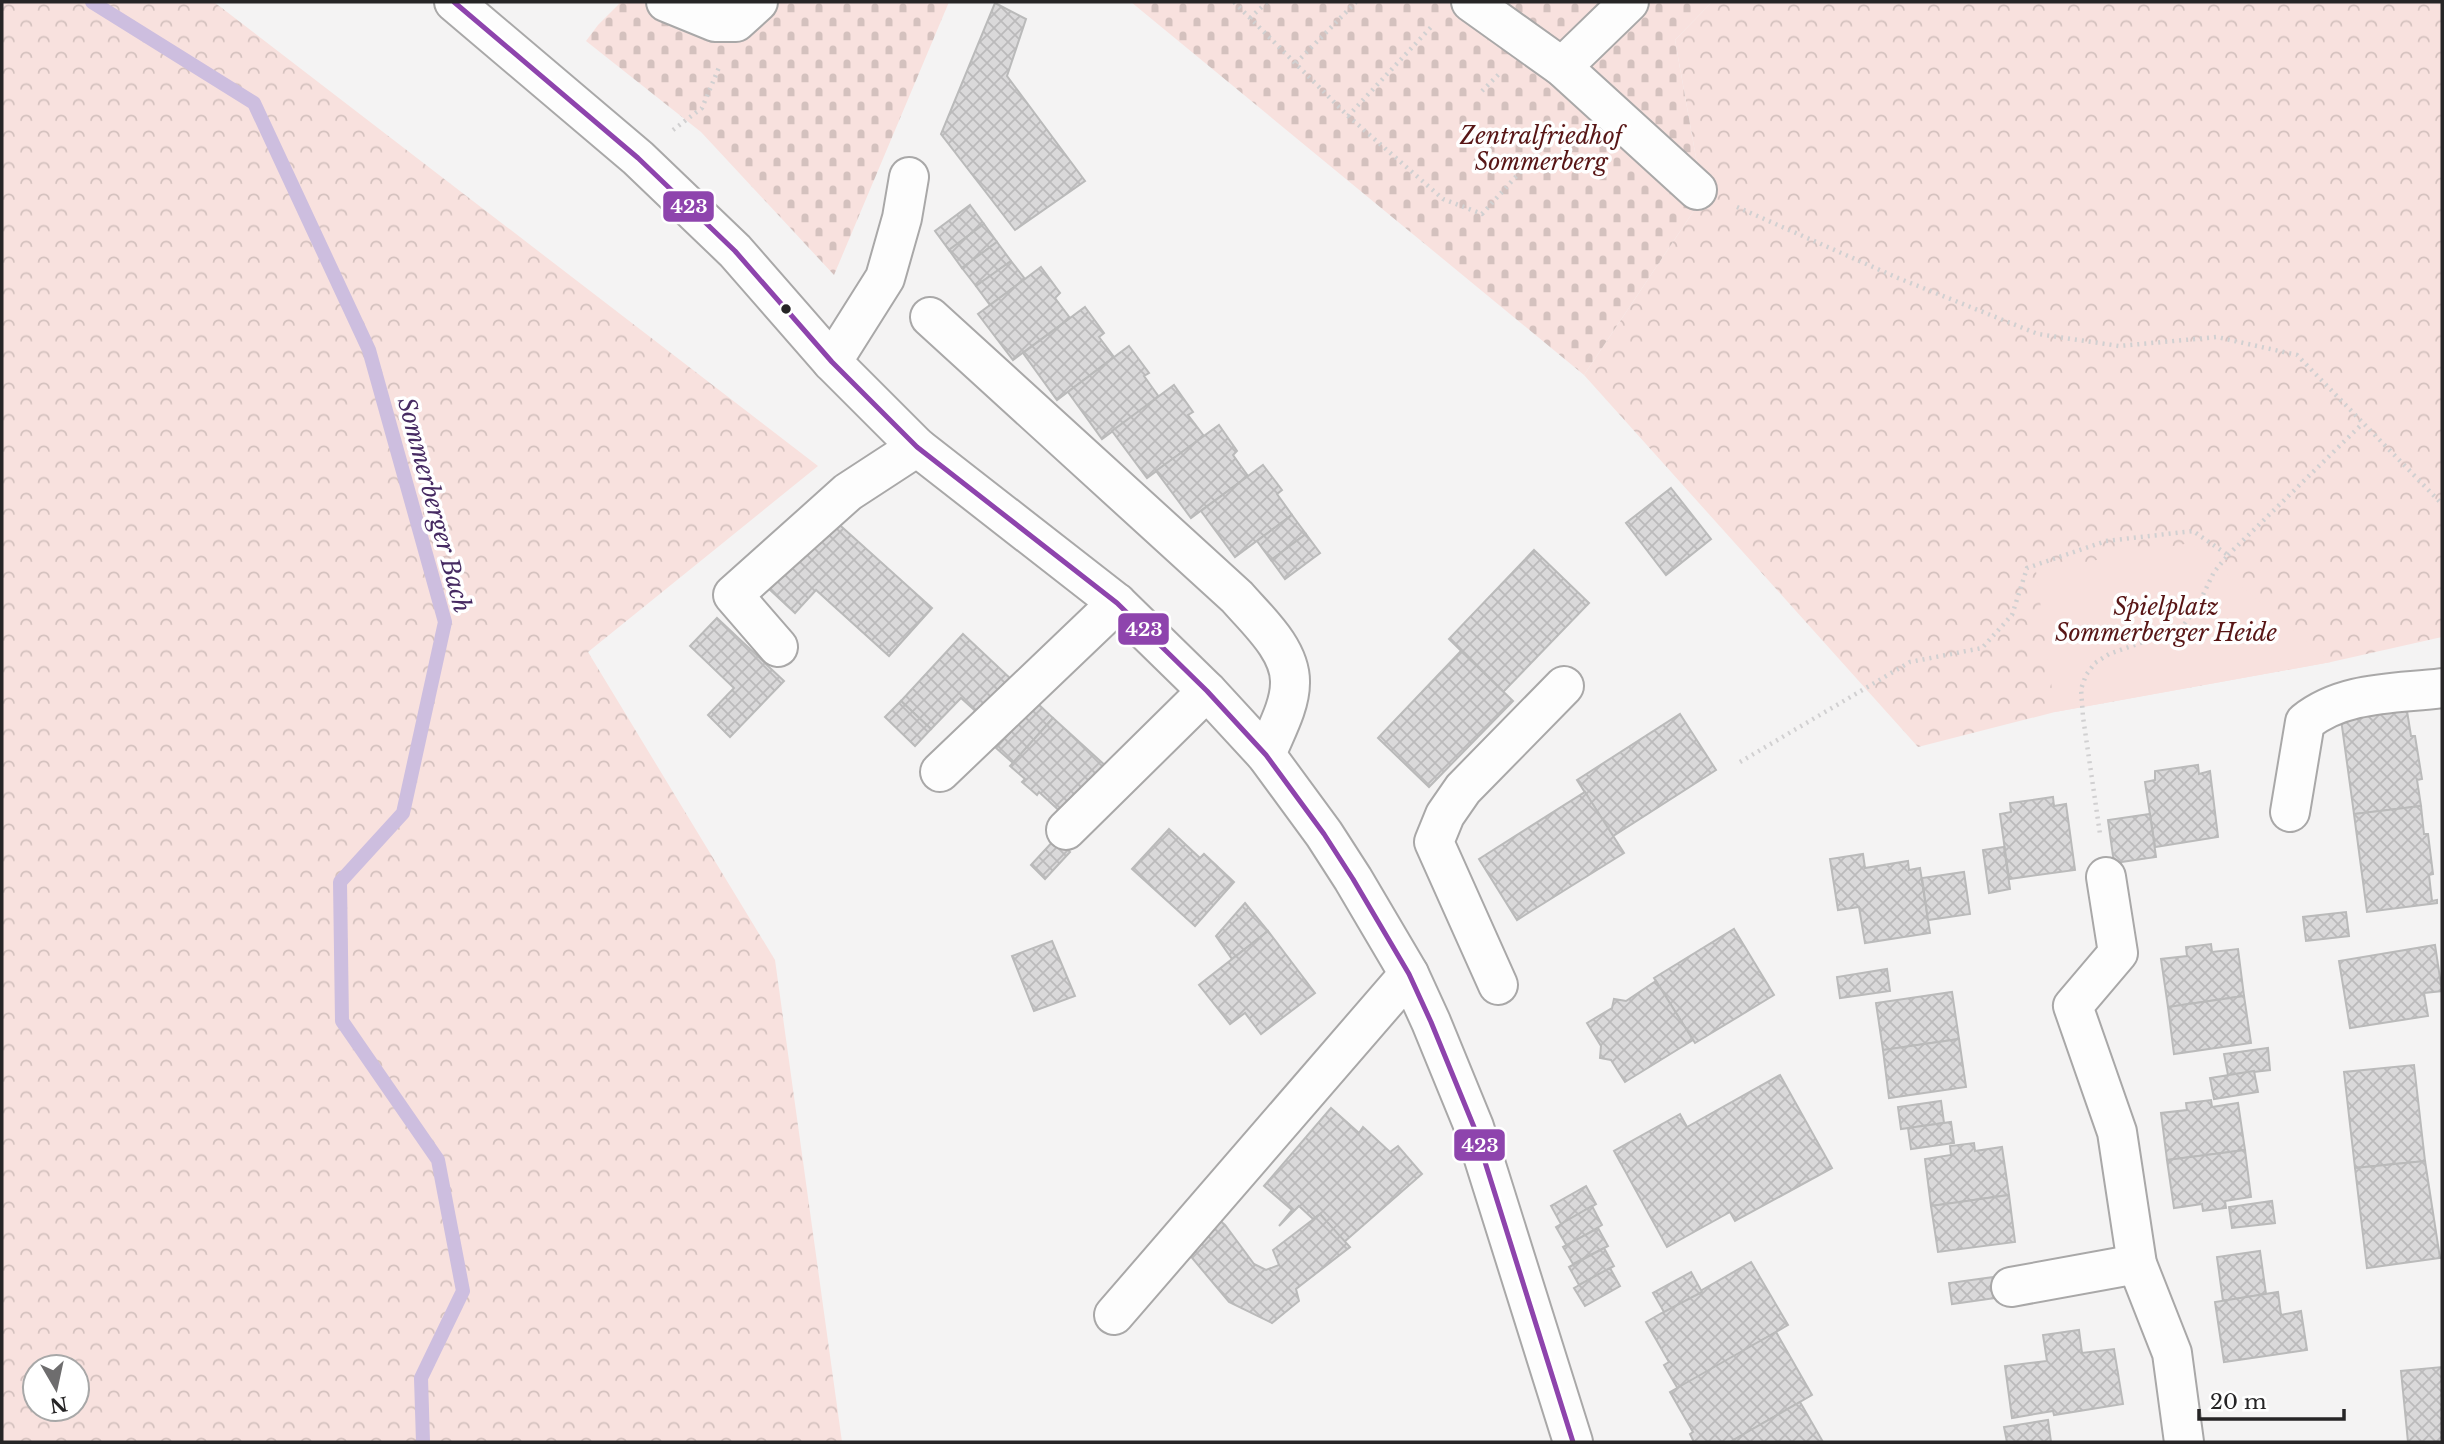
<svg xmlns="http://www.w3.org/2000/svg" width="2444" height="1444" viewBox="0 0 2444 1444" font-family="'Libre Baskerville',serif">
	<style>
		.forest { fill: url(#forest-crowns); fill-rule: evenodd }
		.cemetery { fill: url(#cemetery-stones) }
		.park { fill: #f8e1de }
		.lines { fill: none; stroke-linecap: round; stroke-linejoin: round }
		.stream { stroke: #cdbedf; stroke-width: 14 }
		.building { fill: url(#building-cross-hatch); stroke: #bababa; stroke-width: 2 }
		.minor-casing { stroke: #a9a8a8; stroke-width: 42 }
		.path { stroke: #d1d0d1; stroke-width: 4.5; stroke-dasharray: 2 5; stroke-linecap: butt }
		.minor { stroke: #fdfdfd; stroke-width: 38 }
		.bus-1-casing { stroke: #fff; stroke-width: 10 }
		.bus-1 { stroke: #8e44ad; stroke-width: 5 }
		.bus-dot { fill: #262526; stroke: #fff; stroke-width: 2.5 }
		.labels { text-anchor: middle; stroke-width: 7; stroke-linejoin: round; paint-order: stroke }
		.park-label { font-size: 23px; font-style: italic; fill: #581616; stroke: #fff }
		.water-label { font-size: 24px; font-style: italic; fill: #462a62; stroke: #fff }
		.line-badge { stroke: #fff; stroke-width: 2.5 }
		.badge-label { font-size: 19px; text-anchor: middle; font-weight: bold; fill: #fff }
	</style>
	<defs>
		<pattern id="forest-crowns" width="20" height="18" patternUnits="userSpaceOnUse" patternTransform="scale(1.75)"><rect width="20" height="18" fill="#f8e1de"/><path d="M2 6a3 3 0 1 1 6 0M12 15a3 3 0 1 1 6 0" fill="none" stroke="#d4c1be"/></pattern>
		<pattern id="cemetery-stones" width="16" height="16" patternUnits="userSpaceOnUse" patternTransform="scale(1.75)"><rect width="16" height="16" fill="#f8e1de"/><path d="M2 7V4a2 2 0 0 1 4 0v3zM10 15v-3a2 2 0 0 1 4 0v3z" fill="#d4c1be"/></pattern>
		<pattern id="building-cross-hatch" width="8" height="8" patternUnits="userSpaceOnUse" patternTransform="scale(1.75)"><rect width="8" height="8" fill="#dad9da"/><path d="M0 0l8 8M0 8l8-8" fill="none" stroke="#bbbabb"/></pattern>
	</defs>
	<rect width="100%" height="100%" fill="#f4f3f3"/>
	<g class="forest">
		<path d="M 2,2 L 214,2 L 818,466 L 588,652 L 775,960 L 842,1442 L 2,1442 ZM 35,1367 L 77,1367 L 77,1409 L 35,1409 Z"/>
		<path d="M 1712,2 L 2442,2 L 2442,637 L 2331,662 L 2055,712 L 1918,747 L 1584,375 L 1703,197 L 1675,40 Z"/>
	</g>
	<g class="cemetery">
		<path d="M 621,2 L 949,2 L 834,275 L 701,132 L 586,41 L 598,25 Z"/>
		<path d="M 1131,2 L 1712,2 L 1675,40 L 1703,197 L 1584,375 Z"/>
	</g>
	<path class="park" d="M 2190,543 L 2331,662 L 2055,712 L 2036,571 Z"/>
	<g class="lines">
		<path class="stream" d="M 92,2 L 254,103 L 369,350 L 445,622 L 403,813 L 340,882 L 342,1021 L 438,1160 L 463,1291 L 421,1378 L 423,1442"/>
	</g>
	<g class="building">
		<path d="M 995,3 L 1026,19 L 1007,76 L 1085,181 L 1015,230 L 941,134 Z"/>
		<path d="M 970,205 L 984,224 L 949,250 L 935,231 Z"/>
		<path d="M 984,224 L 997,242 L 962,268 L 949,250 Z"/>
		<path d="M 997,242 L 1011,261 L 976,286 L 962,268 Z"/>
		<path d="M 1011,261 L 1025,279 L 990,305 L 976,286 Z"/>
		<path d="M 1041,267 L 1060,293 L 1055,298 L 1070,318 L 1013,360 L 978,314 Z"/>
		<path d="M 1085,307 L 1104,333 L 1099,337 L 1114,357 L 1057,400 L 1023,353 Z"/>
		<path d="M 1129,346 L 1149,373 L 1144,376 L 1159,397 L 1102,439 L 1068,392 Z"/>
		<path d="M 1174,385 L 1193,412 L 1188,415 L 1204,436 L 1147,478 L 1112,431 Z"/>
		<path d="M 1219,425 L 1237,451 L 1233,455 L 1248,476 L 1191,518 L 1156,471 Z"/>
		<path d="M 1263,465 L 1282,490 L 1277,494 L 1292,515 L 1235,557 L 1201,511 Z"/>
		<path d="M 1671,488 L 1711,539 L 1666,575 L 1626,523 Z"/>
		<path d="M 1292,515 L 1306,534 L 1271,560 L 1257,541 Z"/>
		<path d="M 833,519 L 932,608 L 889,656 L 816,590 L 795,613 L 769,589 Z"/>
		<path d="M 1306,534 L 1320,553 L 1285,579 L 1271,560 Z"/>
		<path d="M 1534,550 L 1589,603 L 1503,692 L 1449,639 Z"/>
		<path d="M 717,618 L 784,681 L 730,737 L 708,715 L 734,688 L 690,646 Z"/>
		<path d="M 963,634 L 1013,681 L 980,715 L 961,698 L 931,729 L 901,701 Z"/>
		<path d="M 1461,651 L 1513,701 L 1429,787 L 1378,738 Z"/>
		<path d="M 901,701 L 931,729 L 915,746 L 885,717 Z"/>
		<path d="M 1037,703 L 1053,718 L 1013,763 L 996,748 Z"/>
		<path d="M 2412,708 L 2412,711 L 2407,711 L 2411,736 L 2415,736 L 2422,779 L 2417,780 L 2421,806 L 2354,814 L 2341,719 Z"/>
		<path d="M 1680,714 L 1716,770 L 1613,836 L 1577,780 Z"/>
		<path d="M 1053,718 L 1108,768 L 1065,816 L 1039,792 L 1037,795 L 1022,782 L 1025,779 L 1010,766 Z"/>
		<path d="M 2198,765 L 2199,774 L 2210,771 L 2218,837 L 2155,847 L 2145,782 L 2155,780 L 2155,771 Z"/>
		<path d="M 1585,792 L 1624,853 L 1517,920 L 1479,859 Z"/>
		<path d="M 2053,797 L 2054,806 L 2066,804 L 2075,870 L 2009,879 L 2000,814 L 2011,812 L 2010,803 Z"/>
		<path d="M 2421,806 L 2424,834 L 2428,834 L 2433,874 L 2429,875 L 2432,901 L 2437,900 L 2437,903 L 2367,912 L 2354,814 Z"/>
		<path d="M 2150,814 L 2156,857 L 2114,863 L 2108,820 Z"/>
		<path d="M 1169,829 L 1200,858 L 1204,854 L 1234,882 L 1195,926 L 1132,869 Z"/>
		<path d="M 1056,838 L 1070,852 L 1045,879 L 1031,865 Z"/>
		<path d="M 2004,847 L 2010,889 L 1989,893 L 1983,850 Z"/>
		<path d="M 1863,854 L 1865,868 L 1908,861 L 1909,870 L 1920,868 L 1930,933 L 1865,943 L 1859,907 L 1838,910 L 1830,859 Z"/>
		<path d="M 1964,872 L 1970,914 L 1928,920 L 1922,878 Z"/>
		<path d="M 1245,903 L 1268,931 L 1232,959 L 1216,936 Z"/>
		<path d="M 2346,912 L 2349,936 L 2306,941 L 2303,917 Z"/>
		<path d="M 1734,929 L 1774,995 L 1695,1043 L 1654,978 Z"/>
		<path d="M 1268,931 L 1315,993 L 1261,1034 L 1245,1013 L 1230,1024 L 1199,985 Z"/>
		<path d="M 1052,941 L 1075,996 L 1034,1011 L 1012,956 Z"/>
		<path d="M 2211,944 L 2212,952 L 2238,949 L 2244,996 L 2168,1007 L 2161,959 L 2187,956 L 2186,947 Z"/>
		<path d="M 2435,945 L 2442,991 L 2424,993 L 2428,1016 L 2350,1028 L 2339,961 Z"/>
		<path d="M 1887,969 L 1890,991 L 1840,998 L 1837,977 Z"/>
		<path d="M 1656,981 L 1693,1040 L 1625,1082 L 1611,1060 L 1600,1058 L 1601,1046 L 1587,1023 L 1612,1008 L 1614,999 L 1626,1001 Z"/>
		<path d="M 1952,992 L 1959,1039 L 1883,1050 L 1876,1003 Z"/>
		<path d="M 2244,996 L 2251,1043 L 2174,1054 L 2168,1007 Z"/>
		<path d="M 1959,1039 L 1966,1087 L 1889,1098 L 1883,1050 Z"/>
		<path d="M 2268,1048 L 2270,1070 L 2228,1075 L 2224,1054 Z"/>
		<path d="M 2414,1065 L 2425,1161 L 2355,1168 L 2344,1072 Z"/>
		<path d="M 2254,1071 L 2258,1092 L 2214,1099 L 2210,1078 Z"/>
		<path d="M 1780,1075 L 1832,1168 L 1735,1221 L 1730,1212 L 1667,1247 L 1614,1151 L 1680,1114 L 1687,1127 Z"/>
		<path d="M 2211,1100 L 2212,1107 L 2238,1103 L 2245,1150 L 2167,1160 L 2161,1113 L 2187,1110 L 2186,1103 Z"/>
		<path d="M 1941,1101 L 1944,1123 L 1901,1129 L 1898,1107 Z"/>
		<path d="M 1331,1108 L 1359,1133 L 1363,1127 L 1390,1152 L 1398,1146 L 1422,1174 L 1344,1242 L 1320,1214 L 1313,1219 L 1299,1206 L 1279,1226 L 1292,1210 L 1264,1186 Z"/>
		<path d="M 1951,1122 L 1954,1143 L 1911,1149 L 1908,1128 Z"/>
		<path d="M 1974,1143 L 1975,1151 L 2002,1147 L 2009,1195 L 1931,1206 L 1925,1159 L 1951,1155 L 1950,1146 Z"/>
		<path d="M 2245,1150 L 2251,1197 L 2225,1201 L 2226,1208 L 2203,1211 L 2202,1204 L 2174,1208 L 2167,1160 Z"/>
		<path d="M 2425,1161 L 2440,1258 L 2367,1268 L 2355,1168 Z"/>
		<path d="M 1586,1186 L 1596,1204 L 1561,1224 L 1551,1206 Z"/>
		<path d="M 2009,1195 L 2015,1242 L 1938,1252 L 1931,1206 Z"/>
		<path d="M 2272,1201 L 2275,1223 L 2232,1228 L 2229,1207 Z"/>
		<path d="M 1592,1206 L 1602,1225 L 1567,1246 L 1556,1227 Z"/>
		<path d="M 1211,1213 L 1225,1225 L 1254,1264 L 1266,1270 L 1279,1265 L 1273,1250 L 1320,1214 L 1350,1247 L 1296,1289 L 1299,1301 L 1272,1323 L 1229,1302 L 1183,1247 Z"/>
		<path d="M 1598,1228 L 1608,1246 L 1573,1264 L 1563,1247 Z"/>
		<path d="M 1604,1248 L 1614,1266 L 1579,1285 L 1569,1267 Z"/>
		<path d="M 2260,1251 L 2266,1294 L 2223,1301 L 2217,1257 Z"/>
		<path d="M 1751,1262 L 1788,1325 L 1678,1389 L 1664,1365 L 1669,1362 L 1646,1322 Z"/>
		<path d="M 1610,1268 L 1620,1286 L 1585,1306 L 1574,1288 Z"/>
		<path d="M 1691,1272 L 1702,1292 L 1664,1312 L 1653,1293 Z"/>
		<path d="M 1994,1277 L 1996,1298 L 1952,1304 L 1949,1283 Z"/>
		<path d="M 2278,1292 L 2281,1315 L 2301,1311 L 2307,1350 L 2224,1362 L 2215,1302 Z"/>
		<path d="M 2079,1330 L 2082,1353 L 2114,1349 L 2123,1404 L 2054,1415 L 2053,1411 L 2012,1418 L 2005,1366 L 2047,1361 L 2043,1335 Z"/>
		<path d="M 1776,1332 L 1812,1395 L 1730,1442 L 1694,1442 L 1690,1434 L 1693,1432 L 1670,1392 Z"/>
		<path d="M 2442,1367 L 2442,1442 L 2408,1442 L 2401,1371 Z"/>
		<path d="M 1800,1402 L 1823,1442 L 1730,1442 Z"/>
		<path d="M 2048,1420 L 2051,1442 L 2007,1442 L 2004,1427 Z"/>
	</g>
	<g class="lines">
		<g class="minor-casing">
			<g id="minor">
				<path d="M 454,2 L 638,158 L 735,251 L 832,362 L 917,447 L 1117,603 L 1207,691 L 1266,755 L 1324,834 L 1353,879 L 1409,974 L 1431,1022 L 1474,1127 L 1573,1442"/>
				<path d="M 666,2 L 715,22 L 736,22 L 758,2"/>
				<path d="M 1471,2 L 1562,67 L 1697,190"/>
				<path d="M 1562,67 L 1629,2"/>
				<path d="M 930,317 L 1237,597 C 1257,620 1291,650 1290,683 C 1290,707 1274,734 1266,755"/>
				<path d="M 832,362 L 885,278 L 902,218 L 909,177"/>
				<path d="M 778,647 L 733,595 L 848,492 L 917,447"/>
				<path d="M 940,772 L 1117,603"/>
				<path d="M 2290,812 L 2305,722 C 2344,691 2395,694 2442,688"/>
				<path d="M 1066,830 L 1207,691"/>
				<path d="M 2106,877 L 2118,953 L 2073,1006 L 2117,1132 L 2137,1264 L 2172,1353 L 2184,1442"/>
				<path d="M 1498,985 L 1434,842 L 1445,815 L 1463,789 L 1564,686"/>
				<path d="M 2011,1287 L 2137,1264"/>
				<path d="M 1114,1315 L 1409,974"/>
			</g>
		</g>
		<g class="path">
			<path d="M 1234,2 L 1348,116 L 1443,199 L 1482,214 L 1561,127"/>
			<path d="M 1250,18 L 1267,2"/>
			<path d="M 1296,63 L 1356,2"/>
			<path d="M 1482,91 L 1499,74"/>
			<path d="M 1348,116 L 1433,25"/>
			<path d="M 673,130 L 702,108 L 720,65"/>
			<path d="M 1737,207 L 1898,278 L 2038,334 L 2119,346 L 2217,337 L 2297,355 L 2442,504"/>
			<path d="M 2228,555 L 2362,424"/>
			<path d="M 1740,762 L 1910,662 L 1982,648 L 2012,615 L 2027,568 L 2106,541 L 2193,531 L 2228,555 L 2214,572 L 2197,607 L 2183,626 L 2163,635 L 2109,654 L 2095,663 L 2086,675 L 2081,689 L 2083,717 L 2100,834"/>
		</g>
		<use href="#minor" class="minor"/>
		<g class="bus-1-casing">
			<path id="bus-1" d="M 454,2 L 638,158 L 735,251 L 832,362 L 917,447 L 1117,603 L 1207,691 L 1266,755 L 1324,834 L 1353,879 L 1409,974 L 1431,1022 L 1474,1127 L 1573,1442"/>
		</g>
		<use href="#bus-1" class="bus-1"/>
	</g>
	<circle class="bus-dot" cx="786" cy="309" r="6"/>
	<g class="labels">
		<g class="park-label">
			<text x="1541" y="144">Zentralfriedhof<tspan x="1541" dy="26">Sommerberg</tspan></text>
			<text x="2166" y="615">Spielplatz<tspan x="2166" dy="26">Sommerberger Heide</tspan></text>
		</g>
		<g class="water-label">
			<text transform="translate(434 505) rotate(75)" y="8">Sommerberger Bach</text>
		</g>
	</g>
	<g class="line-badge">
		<rect x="662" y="190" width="53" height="33" rx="7" fill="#8e44ad"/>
		<rect x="1117" y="612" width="53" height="34" rx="7" fill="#8e44ad"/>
		<rect x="1453" y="1128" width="53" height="34" rx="7" fill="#8e44ad"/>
	</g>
	<g class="badge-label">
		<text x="689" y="213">423</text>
		<text x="1144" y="636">423</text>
		<text x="1480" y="1152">423</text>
	</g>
	<rect width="2444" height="1444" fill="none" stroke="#262526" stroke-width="7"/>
	<g transform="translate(56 1388) rotate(171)"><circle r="33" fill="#ffffff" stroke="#a8a8a8" stroke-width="2"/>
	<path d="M0-5L12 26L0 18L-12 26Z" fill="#6e6d6e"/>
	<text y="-10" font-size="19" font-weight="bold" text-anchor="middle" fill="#262526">N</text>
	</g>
	<path d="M2199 1409v10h145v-10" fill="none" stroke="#262526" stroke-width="3.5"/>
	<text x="2210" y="1409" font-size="21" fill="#262526" stroke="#ffffff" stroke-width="5" paint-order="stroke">20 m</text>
</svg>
